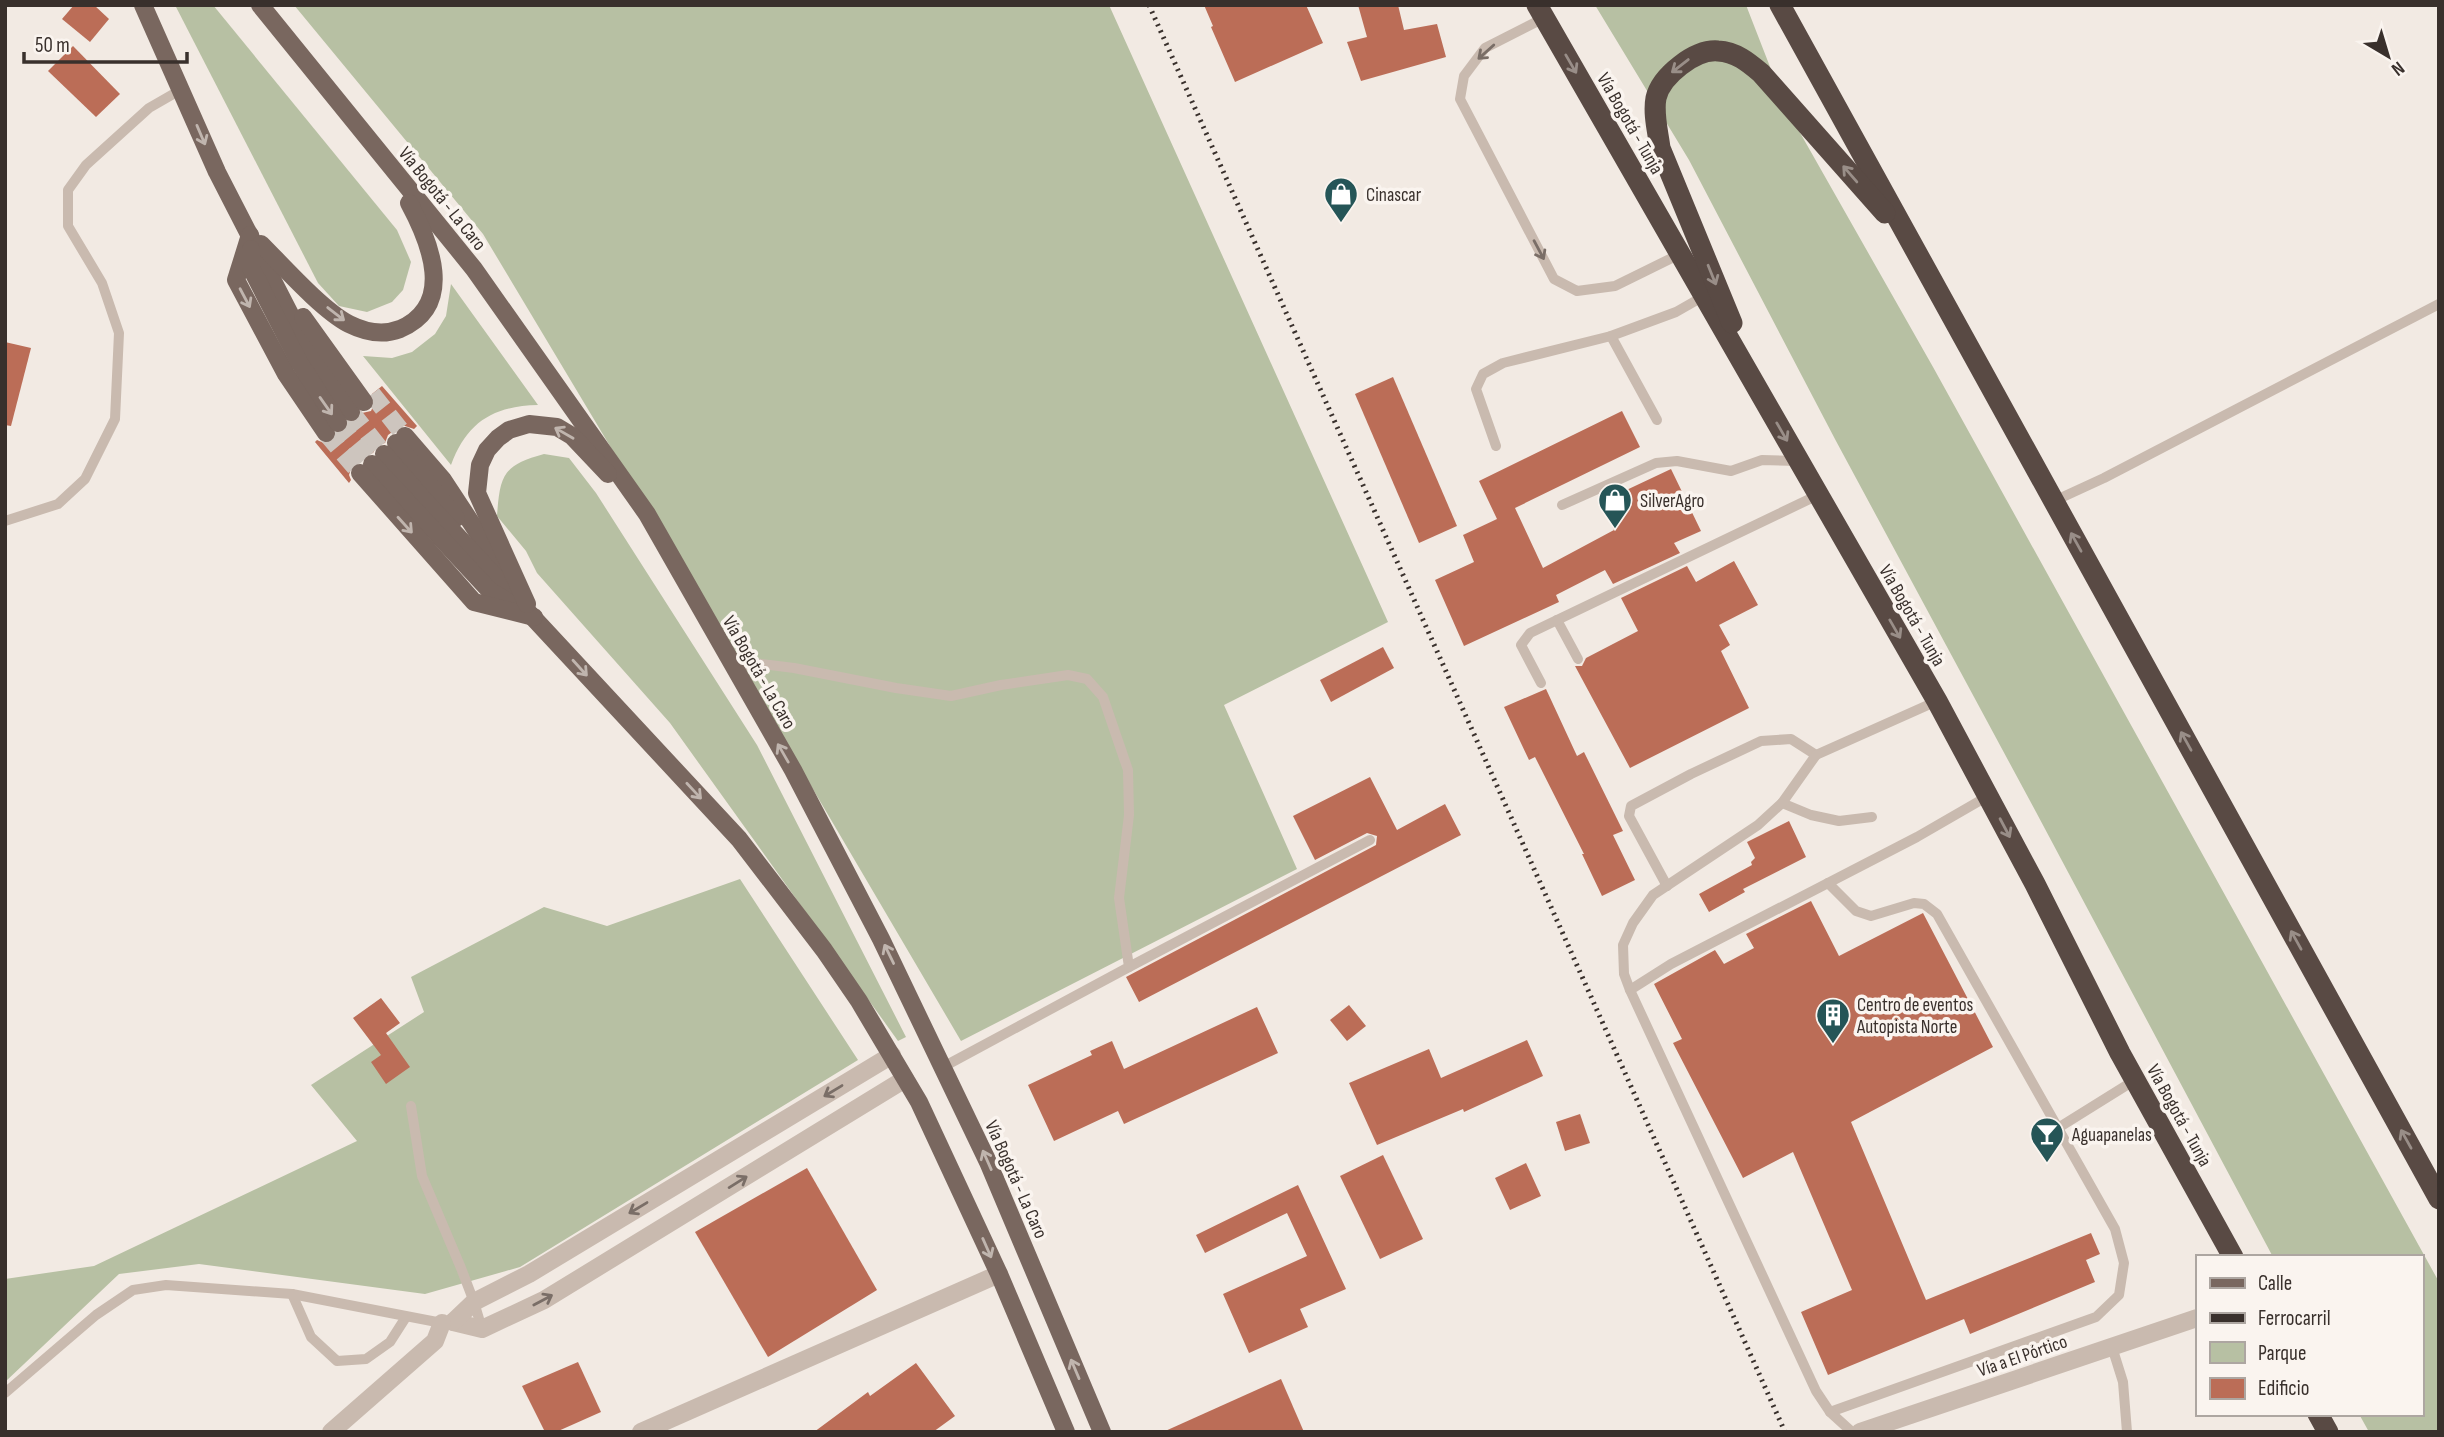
<svg xmlns="http://www.w3.org/2000/svg" width="2444" height="1437" viewBox="0 0 2444 1437" font-family="'Sofia Sans Condensed',sans-serif">
	<style>
		.green { fill: #b7c0a3 }
		.building { fill: #bb6d57 }
		.lines { fill: none; stroke-linecap: round; stroke-linejoin: round }
		.primary-tunnel { stroke: #cdc5be; stroke-width: 18; stroke-dasharray: 18 9; stroke-linecap: butt }
		.lane { stroke: #c9baaf; stroke-width: 10 }
		.street { stroke: #c9baaf; stroke-width: 18 }
		.primary { stroke: #79675f; stroke-width: 18 }
		.highway { stroke: #594a44; stroke-width: 21 }
		.rail { stroke: #39302c; stroke-width: 5; stroke-dasharray: 2 5; stroke-linecap: butt }
		.oneway { stroke: #7a6e67 }
		.oneway2 { stroke: #998e88 }
		.oneway3 { stroke: #c0b5ae }
		.labels { text-anchor: middle; stroke-width: 7; stroke-linejoin: round; paint-order: stroke }
		.street-label { font-size: 19px; fill: #39302c; stroke: #faf4ef }
		.poi-label { font-size: 19px; fill: #39302c; stroke: #faf4ef; text-anchor: start }
	</style>
	<rect width="100%" height="100%" fill="#f2eae3"/>
	<g class="green">
		<path d="M 175,5 L 213,5 L 397,230 L 411,262 L 403,290 L 392,302 L 367,312 L 339,306 L 318,283 Z"/>
		<path d="M 294,5 L 1109,5 L 1388,622 L 1224,705 L 1297,869 L 961,1041 L 683,568 L 483,234 Z"/>
		<path d="M 1595,5 L 1746,5 L 1786,108 L 1933,367 L 2439,1282 L 2439,1432 L 2369,1432 L 2359,1414 L 2421,1414 L 2421,1257 L 2273,1257 L 2036,812 L 1836,441 L 1689,160 Z"/>
		<path d="M 451,284 L 538,405 C 493,406 467,422 451,465 L 363,356 L 392,358 L 412,352 L 435,334 L 446,316 Z"/>
		<path d="M 544,454 L 569,458 L 596,493 L 757,745 L 906,1037 L 898,1041 L 670,723 L 537,573 L 526,551 L 497,516 C 500,475 503,465 544,454 Z"/>
		<path d="M 740,879 L 858,1060 L 520,1267 L 425,1294 L 199,1264 L 119,1274 L 5,1382 L 5,1279 L 94,1266 L 357,1141 L 311,1085 L 424,1012 L 411,977 L 544,907 L 607,926 Z"/>
	</g>
	<g class="building">
		<path d="M 74,5 L 94,5 L 109,19 L 90,42 L 62,19 Z"/>
		<path d="M 1204,5 L 1306,5 L 1323,43 L 1235,82 L 1211,27 L 1213,26 Z"/>
		<path d="M 1358,5 L 1398,5 L 1404,30 L 1437,24 L 1446,57 L 1361,81 L 1347,42 L 1367,37 Z"/>
		<path d="M 73,46 L 120,94 L 96,117 L 48,71 Z"/>
		<path d="M 5,342 L 31,348 L 11,426 L 5,425 Z"/>
		<path d="M 1393,377 L 1457,526 L 1419,543 L 1355,394 Z"/>
		<path d="M 382,386 L 417,426 L 414,429 L 402,425 L 388,435 L 385,443 L 377,445 L 373,453 L 365,455 L 361,462 L 352,465 L 349,475 L 351,480 L 349,483 L 315,442 L 317,440 L 326,444 L 332,443 L 337,434 L 344,433 L 348,429 L 349,423 L 357,422 L 362,413 L 371,411 L 375,402 L 372,394 Z"/>
		<path d="M 1622,411 L 1640,447 L 1515,508 L 1543,568 L 1614,530 L 1601,502 L 1671,469 L 1701,531 L 1674,543 L 1680,553 L 1613,584 L 1605,570 L 1556,595 L 1559,602 L 1464,646 L 1435,580 L 1474,562 L 1463,535 L 1497,519 L 1479,481 Z"/>
		<path d="M 1734,561 L 1758,605 L 1719,625 L 1730,645 L 1721,651 L 1749,708 L 1630,768 L 1575,666 L 1582,666 L 1586,658 L 1638,631 L 1621,598 L 1687,566 L 1696,582 Z"/>
		<path d="M 1383,647 L 1394,668 L 1331,702 L 1320,680 Z"/>
		<path d="M 1546,689 L 1577,756 L 1584,752 L 1623,831 L 1613,835 L 1635,880 L 1602,896 L 1582,854 L 1584,854 L 1535,757 L 1529,760 L 1504,707 Z"/>
		<path d="M 1370,777 L 1397,830 L 1445,804 L 1461,835 L 1139,1002 L 1126,977 L 1376,845 L 1377,836 L 1367,833 L 1315,860 L 1293,816 Z"/>
		<path d="M 1789,821 L 1806,857 L 1743,889 L 1745,892 L 1709,912 L 1699,894 L 1752,865 L 1751,862 L 1755,858 L 1747,842 Z"/>
		<path d="M 1811,901 L 1839,956 L 1923,913 L 1993,1047 L 1851,1122 L 1926,1300 L 2091,1233 L 2100,1254 L 2086,1260 L 2095,1282 L 1970,1334 L 1964,1319 L 1828,1375 L 1801,1312 L 1852,1290 L 1793,1152 L 1743,1178 L 1673,1043 L 1682,1039 L 1654,984 L 1715,950 L 1724,964 L 1754,948 L 1746,934 Z"/>
		<path d="M 381,998 L 400,1023 L 386,1033 L 410,1067 L 386,1084 L 371,1062 L 381,1055 L 353,1018 Z"/>
		<path d="M 1349,1005 L 1366,1026 L 1347,1041 L 1330,1020 Z"/>
		<path d="M 1257,1007 L 1278,1053 L 1124,1124 L 1118,1111 L 1054,1141 L 1028,1085 L 1092,1055 L 1090,1051 L 1112,1041 L 1124,1069 Z"/>
		<path d="M 1527,1040 L 1543,1076 L 1464,1112 L 1463,1109 L 1377,1145 L 1349,1083 L 1429,1049 L 1441,1078 Z"/>
		<path d="M 1580,1114 L 1590,1143 L 1565,1151 L 1556,1122 Z"/>
		<path d="M 1383,1155 L 1423,1239 L 1380,1259 L 1340,1176 Z"/>
		<path d="M 1526,1163 L 1541,1196 L 1510,1210 L 1495,1178 Z"/>
		<path d="M 807,1168 L 877,1290 L 768,1357 L 695,1232 Z"/>
		<path d="M 1298,1185 L 1346,1289 L 1300,1309 L 1308,1327 L 1249,1353 L 1223,1294 L 1307,1256 L 1287,1213 L 1205,1253 L 1196,1235 Z"/>
		<path d="M 578,1362 L 601,1412 L 556,1432 L 545,1432 L 522,1386 Z"/>
		<path d="M 916,1363 L 955,1416 L 933,1432 L 814,1432 L 868,1392 L 870,1396 Z"/>
		<path d="M 1281,1379 L 1304,1432 L 1163,1432 Z"/>
	</g>
	<g class="lines">
		<g class="primary-tunnel">
			<path d="M 372,394 L 405,436"/>
			<path d="M 351,412 L 384,454"/>
			<path d="M 338,423 L 372,464"/>
			<path d="M 326,433 L 360,473"/>
		</g>
		<g class="lane">
			<path d="M 1544,18 L 1485,48 L 1464,76 L 1460,99 L 1554,279 L 1577,291 L 1615,286 L 1680,254"/>
			<path d="M 1611,336 L 1657,420"/>
			<path d="M 1496,446 L 1476,389 L 1483,374 L 1503,363 L 1611,336 L 1676,312 L 1704,296"/>
			<path d="M 2054,501 L 2104,478 L 2439,304"/>
			<path d="M 1562,505 L 1656,463 L 1677,461 L 1731,471 L 1762,460 L 1799,461"/>
			<path d="M 5,521 L 58,504 L 85,479 L 115,419 L 119,333 L 102,283 L 68,226 L 68,190 L 86,165 L 149,108 L 182,89"/>
			<path d="M 1557,620 L 1578,659"/>
			<path d="M 733,669 L 754,663 L 794,668 L 896,688 L 951,696 L 1001,685 L 1068,675 L 1087,679 L 1103,697 L 1128,770 L 1129,815 L 1119,898 L 1129,967 L 943,1067"/>
			<path d="M 1541,683 L 1521,645 L 1530,633 L 1818,495"/>
			<path d="M 1782,803 L 1811,815 L 1839,821 L 1872,817"/>
			<path d="M 1828,883 L 1856,911 L 1871,916 L 1914,903 L 1924,904 L 1937,914 L 2115,1229 L 2124,1263 L 2119,1295 L 2096,1317 L 1830,1412"/>
			<path d="M 1667,886 L 1629,816 L 1631,806 L 1691,774 L 1761,741 L 1791,739 L 1816,755"/>
			<path d="M 1129,967 L 1370,840"/>
			<path d="M 1630,990 L 1624,974 L 1623,945 L 1633,923 L 1653,895 L 1758,825 L 1782,803 L 1816,755 L 1937,701"/>
			<path d="M 411,1106 L 422,1176 L 461,1268 L 474,1302 L 482,1329"/>
			<path d="M 2058,1128 L 2135,1080"/>
			<path d="M 292,1294 L 311,1337 L 337,1361 L 366,1359 L 390,1342 L 406,1317"/>
			<path d="M 2112,1347 L 2123,1382 L 2127,1432"/>
			<path d="M 5,1393 L 96,1315 L 133,1290 L 166,1285 L 292,1294 L 442,1323"/>
			<path d="M 1852,1432 L 1830,1412 L 1816,1391 L 1630,990 L 1671,964 L 1917,837 L 1988,796"/>
		</g>
		<g class="street">
			<path d="M 453,1322 L 482,1329 L 544,1300 L 905,1079"/>
			<path d="M 453,1322 L 474,1302 L 529,1274 L 892,1055"/>
			<path d="M 331,1432 L 435,1341 L 442,1323"/>
			<path d="M 641,1432 L 999,1274"/>
			<path d="M 1860,1432 L 2197,1318"/>
		</g>
		<g class="primary">
			<path d="M 143,5 L 217,172 L 310,353 L 351,412"/>
			<path d="M 260,5 L 474,269 L 647,514 L 793,770 L 881,939 L 988,1162 L 1102,1432"/>
			<path d="M 250,235 L 236,280 L 286,374 L 326,433"/>
			<path d="M 261,244 C 283,266 322,310 349,324 C 365,332 382,336 400,329 C 456,305 430,242 409,203"/>
			<path d="M 251,249 L 251,268 L 299,362 L 338,423"/>
			<path d="M 303,317 L 364,402"/>
			<path d="M 405,436 L 443,480 L 501,568"/>
			<path d="M 396,443 L 456,518"/>
			<path d="M 384,454 L 422,498 L 739,839 L 824,950 L 859,1001 L 919,1102 L 999,1274 L 1066,1432"/>
			<path d="M 372,464 L 489,590 L 516,607"/>
			<path d="M 360,473 L 474,602 L 534,617"/>
			<path d="M 527,604 L 477,493 L 480,465 L 487,450 L 498,438 L 509,430 L 529,424 L 557,427 L 572,436 L 608,474"/>
		</g>
		<g class="highway">
			<path d="M 1537,5 L 1937,701 L 2035,884 L 2120,1053 L 2233,1257"/>
			<path d="M 1780,5 L 2439,1199"/>
			<path d="M 1732,323 L 1660,148 C 1658,132 1653,114 1656,98 C 1661,76 1695,49 1718,51 C 1736,52 1748,62 1761,73 L 1885,213"/>
			<path d="M 2318,1414 L 2328,1432"/>
		</g>
		<path class="rail" d="M 1149,5 L 1785,1432"/>
	</g>
	<defs><path id="oneway-shaft" d="M-6 0H5M1.5-3L5.5 0L1.5 3" fill="none" stroke-width="1.6" stroke-linecap="round" stroke-linejoin="round" transform="scale(1.75)"/></defs>
	<g class="oneway">
		<use href="#oneway-shaft" transform="translate(1486 52) rotate(138)"/>
		<use href="#oneway-shaft" transform="translate(1539 250) rotate(62)"/>
		<use href="#oneway-shaft" transform="translate(833 1091) rotate(149)"/>
		<use href="#oneway-shaft" transform="translate(738 1182) rotate(-32)"/>
		<use href="#oneway-shaft" transform="translate(638 1208) rotate(149)"/>
		<use href="#oneway-shaft" transform="translate(543 1300) rotate(-28)"/>
	</g>
	<g class="oneway2">
		<use href="#oneway-shaft" transform="translate(1571 64) rotate(60)"/>
		<use href="#oneway-shaft" transform="translate(1680 66) rotate(142)"/>
		<use href="#oneway-shaft" transform="translate(1850 174) rotate(-131)"/>
		<use href="#oneway-shaft" transform="translate(1712 275) rotate(68)"/>
		<use href="#oneway-shaft" transform="translate(1782 432) rotate(60)"/>
		<use href="#oneway-shaft" transform="translate(2076 542) rotate(-119)"/>
		<use href="#oneway-shaft" transform="translate(1895 629) rotate(60)"/>
		<use href="#oneway-shaft" transform="translate(2186 741) rotate(-119)"/>
		<use href="#oneway-shaft" transform="translate(2005 828) rotate(62)"/>
		<use href="#oneway-shaft" transform="translate(2296 940) rotate(-119)"/>
		<use href="#oneway-shaft" transform="translate(2406 1139) rotate(-119)"/>
	</g>
	<g class="oneway3">
		<use href="#oneway-shaft" transform="translate(201 135) rotate(67)"/>
		<use href="#oneway-shaft" transform="translate(245 298) rotate(62)"/>
		<use href="#oneway-shaft" transform="translate(336 314) rotate(38)"/>
		<use href="#oneway-shaft" transform="translate(326 406) rotate(55)"/>
		<use href="#oneway-shaft" transform="translate(564 433) rotate(-150)"/>
		<use href="#oneway-shaft" transform="translate(405 525) rotate(48)"/>
		<use href="#oneway-shaft" transform="translate(580 668) rotate(48)"/>
		<use href="#oneway-shaft" transform="translate(783 753) rotate(-120)"/>
		<use href="#oneway-shaft" transform="translate(694 791) rotate(47)"/>
		<use href="#oneway-shaft" transform="translate(889 954) rotate(-116)"/>
		<use href="#oneway-shaft" transform="translate(987 1160) rotate(-114)"/>
		<use href="#oneway-shaft" transform="translate(987 1248) rotate(66)"/>
		<use href="#oneway-shaft" transform="translate(1075 1369) rotate(-113)"/>
	</g>
	<defs>
		<g id="shop-pin" transform="scale(1.75)"><path d="M0 17L-7.5 6A9.5 9.5 0 1 1 7.5 6Z" fill="#255557" stroke="#faf4ef"/><path d="M-5-2.5h2.3a2.7 3.5 0 0 1 5.4 0H5L5.5 6h-11ZM-1.5-2.5h3a1.5 2.3 0 0 0-3 0Z" fill="#fff"/></g>
		<g id="building-pin" transform="scale(1.75)"><path d="M0 17L-7.5 6A9.5 9.5 0 1 1 7.5 6Z" fill="#255557" stroke="#faf4ef"/><path d="M-4-6H4V6H1V3H-1V6H-4ZM-2.5-4.3h1.7v1.8h-1.7ZM.8-4.3h1.7v1.8H.8ZM-2.5-1h1.7V.8h-1.7ZM.8-1h1.7V.8H.8Z" fill="#fff"/></g>
		<g id="bar-pin" transform="scale(1.75)"><path d="M0 17L-7.5 6A9.5 9.5 0 1 1 7.5 6Z" fill="#255557" stroke="#faf4ef"/><path d="M-6-5H6L.8 .8V4.5H3.5V6h-7V4.5H-.8V.8Z" fill="#fff"/></g>
	</defs>
	<g fill-rule="evenodd">
		<use href="#shop-pin" x="1341" y="194"/>
		<use href="#shop-pin" x="1615" y="500"/>
		<use href="#building-pin" x="1833" y="1015"/>
		<use href="#bar-pin" x="2047" y="1134"/>
	</g>
	<g class="labels">
		<g class="street-label">
			<text transform="translate(1631 123) rotate(60)" y="7">Vía Bogotá - Tunja</text>
			<text transform="translate(443 198) rotate(51)" y="7">Vía Bogotá - La Caro</text>
			<text transform="translate(1913 615) rotate(60)" y="7">Vía Bogotá - Tunja</text>
			<text transform="translate(760 672) rotate(60)" y="7">Vía Bogotá - La Caro</text>
			<text transform="translate(2180 1115) rotate(61)" y="7">Vía Bogotá - Tunja</text>
			<text transform="translate(1017 1179) rotate(66)" y="7">Vía Bogotá - La Caro</text>
			<text transform="translate(2022 1355) rotate(-19)" y="7">Vía a El Pórtico</text>
		</g>
		<g class="poi-label">
			<text x="1366" y="201">Cinascar</text>
			<text x="1640" y="507">SilverAgro</text>
			<text x="1857" y="1011">Centro de eventos<tspan x="1857" dy="22">Autopista Norte</tspan></text>
			<text x="2072" y="1141">Aguapanelas</text>
		</g>
	</g>
	<rect width="2444" height="1437" fill="none" stroke="#39302c" stroke-width="14"/>
	<rect x="2196" y="1255" width="228" height="161" fill="#faf4ef" stroke="#ada6a1" stroke-width="2"/>
	<rect x="2210" y="1278" width="35" height="10" fill="#79675f" stroke="#ada6a1" stroke-width="2"/>
	<text x="2258" y="1290" font-size="21" fill="#39302c">Calle</text>
	<rect x="2210" y="1313" width="35" height="10" fill="#39302c" stroke="#ada6a1" stroke-width="2"/>
	<text x="2258" y="1325" font-size="21" fill="#39302c">Ferrocarril</text>
	<rect x="2210" y="1342" width="35" height="21" fill="#b7c0a3" stroke="#ada6a1" stroke-width="2"/>
	<text x="2258" y="1360" font-size="21" fill="#39302c">Parque</text>
	<rect x="2210" y="1378" width="35" height="21" fill="#bb6d57" stroke="#ada6a1" stroke-width="2"/>
	<text x="2258" y="1395" font-size="21" fill="#39302c">Edificio</text>
	<g transform="translate(2388 56) rotate(142)" stroke="#faf4ef" stroke-width="5" paint-order="stroke">
	<path d="M0-5L12 26L0 18L-12 26Z" fill="#39302c"/>
	<text y="-10" font-size="19" font-weight="bold" text-anchor="middle" fill="#39302c">N</text>
	</g>
	<path d="M24 52v10h163v-10" fill="none" stroke="#39302c" stroke-width="3.5"/>
	<text x="35" y="52" font-size="21" fill="#39302c" stroke="#faf4ef" stroke-width="5" paint-order="stroke">50 m</text>
</svg>
